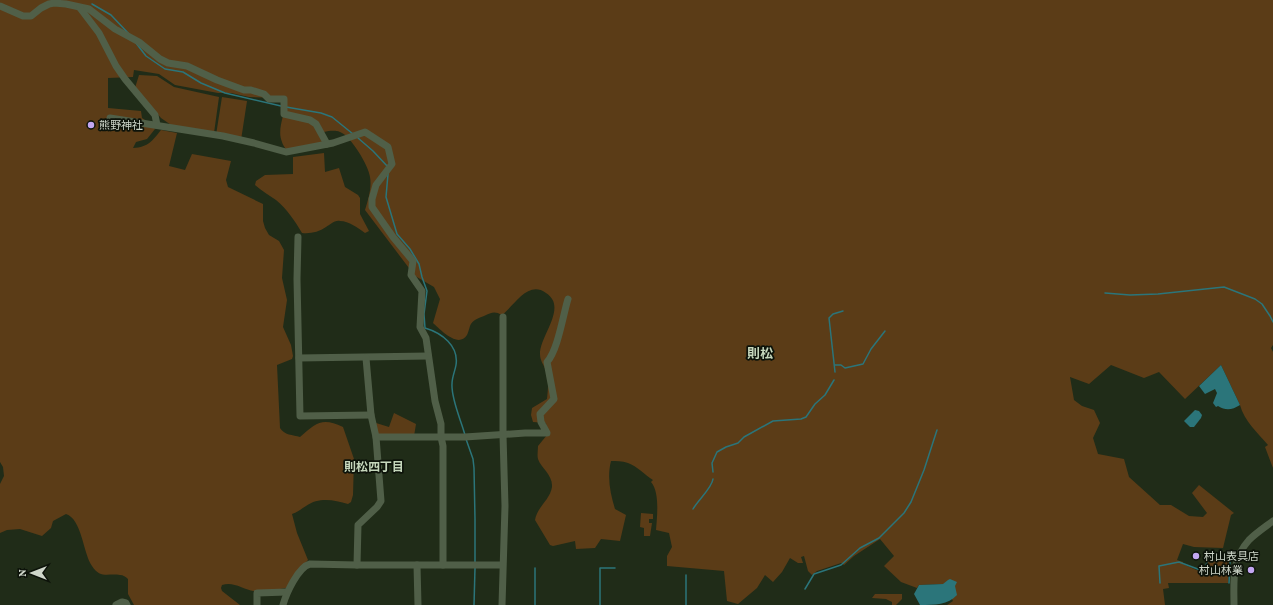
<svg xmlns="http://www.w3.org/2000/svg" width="1273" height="605" viewBox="0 0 1273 605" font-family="'Crimson Pro','Noto Sans JP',serif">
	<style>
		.green { fill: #5b3c17 }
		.water { fill: #2b757a }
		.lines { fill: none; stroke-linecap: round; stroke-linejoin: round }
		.stream { stroke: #2b757a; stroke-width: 1.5 }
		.minor { stroke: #505f48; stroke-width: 7 }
		.poi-dot { fill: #c3a7f2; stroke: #0d130a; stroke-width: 1.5 }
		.labels { text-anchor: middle; stroke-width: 3.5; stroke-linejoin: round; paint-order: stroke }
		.poi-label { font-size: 11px; fill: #cfd7ca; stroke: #0d130a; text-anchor: start }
		.neighbourhood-label { font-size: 12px; font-weight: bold; fill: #c6d7bc; stroke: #0d130a }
		.quarter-label { font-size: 13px; font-weight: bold; fill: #c6d7bc; stroke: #0d130a }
	</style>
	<rect width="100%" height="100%" fill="#202c18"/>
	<g class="green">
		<path d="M 0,0 L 1273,0 L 1273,345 L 1271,348 L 1273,352 L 1273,468 L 1265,447 L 1268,445 C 1258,433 1244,421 1240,405 L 1221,365 L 1185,399 L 1159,372 L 1144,378 L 1111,365 L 1089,384 L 1070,377 L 1074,400 L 1082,406 L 1094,410 L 1100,423 L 1093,438 L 1098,454 L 1124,459 L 1129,477 L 1160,505 L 1171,505 L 1189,516 L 1203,517 L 1207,513 L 1192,493 L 1199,485 L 1234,513 L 1231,515 L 1223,548 L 1194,547 L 1183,544 L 1177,560 L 1183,562 L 1183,564 L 1203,573 L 1210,557 L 1227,558 L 1229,562 L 1228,583 L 1168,583 L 1169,588 L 1163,589 L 1165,605 L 947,605 L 953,601 L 943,584 L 919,585 L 917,588 L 901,582 L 884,566 L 894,556 L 880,539 L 854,556 L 844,565 L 841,563 L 817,571 L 812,575 L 808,571 L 804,556 L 801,557 L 803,563 L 798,563 L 790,558 L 782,572 L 773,582 L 765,575 L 757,588 L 738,604 L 727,601 L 724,571 L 667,566 L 667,556 L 672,547 L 669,533 L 656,530 C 657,517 660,492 651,482 L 653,480 C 645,475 637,466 628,463 C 622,461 616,461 611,461 C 607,477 610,493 615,509 L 626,515 L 620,541 L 601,539 L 595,548 L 576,549 L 575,541 L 553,546 L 550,545 L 535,520 C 537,507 550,500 552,487 C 553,475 541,468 538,459 C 537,455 538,450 538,446 L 547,435 L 546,423 L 533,422 L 531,415 L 532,408 L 547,399 C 548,389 549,381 546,371 C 544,365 540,361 540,354 C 540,335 568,307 546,293 C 528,280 515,305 502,315 C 495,311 492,312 484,316 C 479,318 472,320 470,326 C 469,329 468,333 467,335 C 458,349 440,329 433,323 L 440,299 L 434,287 L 415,276 L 365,210 C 368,200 372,188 370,177 C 369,166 350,135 340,132 C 335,130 329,131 324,132 L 325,146 L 289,153 C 287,150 283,146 282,142 C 276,128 287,112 285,98 L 249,97 L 231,93 L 218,93 L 175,85 L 159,74 L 134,70 L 133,77 L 108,78 L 108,108 L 141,111 L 142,118 L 148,122 L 152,122 L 155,129 L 147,139 L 136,142 L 133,148 C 149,147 152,141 161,130 L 177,133 L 169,166 L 185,170 L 192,154 L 231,161 L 226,180 L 228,187 L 263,204 L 263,221 L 265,228 L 269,235 L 279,241 L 284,250 L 282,278 L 287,300 L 283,327 L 291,345 L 293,356 L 292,359 L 277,365 L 280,428 C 284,435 293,435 300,437 C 316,423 322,417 343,427 L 354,459 L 353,495 L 351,502 L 348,504 C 334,500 319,497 306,506 C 301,509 298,512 292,514 L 297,533 L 308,560 L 299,570 L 286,588 C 277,589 262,593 253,591 C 243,589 233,581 222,585 L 221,588 L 222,591 L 240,605 L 134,605 L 128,594 L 128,579 C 126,577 123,575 120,575 C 108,573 100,579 92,566 C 83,553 82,519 66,514 L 53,521 L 51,528 L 42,536 L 20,529 L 7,530 L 0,533 L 0,484 L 4,476 L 3,467 L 0,462 Z"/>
		<path d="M 139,75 L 157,76 L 174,87 L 219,97 L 214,133 L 174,127 L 161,118 L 135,88 Z"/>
		<path d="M 222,97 L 247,101 L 241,140 L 216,135 Z"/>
		<path d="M 324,153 L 325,172 L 339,168 L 345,187 L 358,195 L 360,198 L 360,214 L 369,231 L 365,233 C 358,228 349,221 340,221 C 334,220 330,225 326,227 C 319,232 310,234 302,233 C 295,221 287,209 276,200 C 269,195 262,191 255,185 L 256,181 L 265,175 L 293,174 L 293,157 Z"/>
		<path d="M 394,413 L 416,424 L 414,436 L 377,435 L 376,423 L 389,427 Z"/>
		<path d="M 641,513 L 653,514 L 653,519 L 649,519 L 649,523 L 652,523 L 650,536 L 644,536 L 644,528 L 640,527 Z"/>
		<path d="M 875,594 L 902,594 L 902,599 L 896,605 L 892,605 L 892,602 L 886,599 L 872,598 Z"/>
	</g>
	<g class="water">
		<path d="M 1221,365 L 1240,405 C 1232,410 1226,411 1218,406 L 1216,407 L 1213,403 L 1217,393 L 1215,389 L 1205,394 L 1199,386 Z"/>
		<path d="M 1195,410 L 1199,411 L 1202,415 L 1201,418 L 1194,427 L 1190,427 L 1184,421 Z"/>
		<path d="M 950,579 L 957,582 L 955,586 L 957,595 C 948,605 935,605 920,605 L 914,594 L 919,585 L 943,584 L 948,580 Z"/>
	</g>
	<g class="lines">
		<g class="stream">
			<path d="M 92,4 L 111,15 L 129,34"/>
			<path d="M 136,43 L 146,56 L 165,69 L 183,72 L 201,83 L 225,93 L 281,106"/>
			<path d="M 286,107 L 321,113 L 332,117 L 353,134"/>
			<path d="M 358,138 L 373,151 L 388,167"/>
			<path d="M 388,174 L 386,197 L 397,234 L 410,249 L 419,264 L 422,277 L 427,291 L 424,314 L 425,328 C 442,333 459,346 456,365 C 455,371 452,377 452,384 C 451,399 461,420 465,435"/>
			<path d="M 1105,293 L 1130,295 L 1158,294 L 1224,287 L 1255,299 L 1262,304 L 1270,316 L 1273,322"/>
			<path d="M 835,365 L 841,365 L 845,368 L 863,364 L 871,349 L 885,331"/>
			<path d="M 835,372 L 829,318 L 833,314 L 843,311"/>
			<path d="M 466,439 L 473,459 L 474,468 L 475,519 L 475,562"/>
			<path d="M 713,472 L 712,463 L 717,452 L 726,447 L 738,443 L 744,437 L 773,421 L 801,419 L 806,417 L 815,404 L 825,395 L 834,380"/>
			<path d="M 693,509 C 698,500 712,488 713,479"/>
			<path d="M 535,568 L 535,605"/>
			<path d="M 686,575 L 686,605"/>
			<path d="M 1160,583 L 1159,566 L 1179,562 L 1203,571 L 1211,554 L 1227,557 L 1230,561 L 1229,583"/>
			<path d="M 805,589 L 814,574 L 841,565 L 860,548 L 879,538 L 904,513 L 911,502 L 924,470 L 937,430"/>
			<path d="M 474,605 L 475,568"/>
			<path d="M 600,605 L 600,568 L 615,568"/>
		</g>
		<g class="minor">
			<path d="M 0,6 L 23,16 L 31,16 L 41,8 L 49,4 L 54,3 L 66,4 L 89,9 L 115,29 L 139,42 L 160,59 L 168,63 L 187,66 L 217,80 L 244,90 L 251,90 L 264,94 L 269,99 L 284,99 L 284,114 L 310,120 L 316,124 L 327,144"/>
			<path d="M 80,8 L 99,33 L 116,66 L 125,79 L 155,115 L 157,125"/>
			<path d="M 110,118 L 223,136 L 254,143 L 286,152 L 333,143 L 365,132 L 388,147 L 392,164 L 376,185 L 372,199 L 372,207 L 393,237 L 413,261 L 411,275 L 422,291 L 420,327 L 426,338 L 435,401 L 441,424 L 441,437 L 443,446 L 443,565"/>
			<path d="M 298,237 L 297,279 L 300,416 L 371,415"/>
			<path d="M 299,358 L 428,356"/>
			<path d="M 376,437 L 465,437 L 525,433 L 547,433 L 541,422 L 540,414 L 554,399 L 547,362 C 558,350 563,315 568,299"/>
			<path d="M 357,565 L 358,525 L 377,507 L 381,501 L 376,437 L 371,415 L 366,358"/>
			<path d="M 417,565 L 418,605"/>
			<path d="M 116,605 L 122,602 L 126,603 L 127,605"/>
			<path d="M 257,605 L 257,593 L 287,592"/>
			<path d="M 283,605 C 286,594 298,567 310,564 L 357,565 L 502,565"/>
			<path d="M 502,605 L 505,506 L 503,435 L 503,317"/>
			<path d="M 1234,605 C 1234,581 1231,560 1249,540 C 1256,533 1265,527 1273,521"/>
		</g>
	</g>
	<g class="poi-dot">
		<circle cx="91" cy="125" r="4"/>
		<circle cx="1196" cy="556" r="4"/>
		<circle cx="1251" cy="570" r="4"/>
	</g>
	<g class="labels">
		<g class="poi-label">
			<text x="99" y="129">熊野神社</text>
			<text x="1204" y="560">村山表具店</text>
			<text x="1243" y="574" text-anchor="end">村山林業</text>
		</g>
		<g class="neighbourhood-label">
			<text x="374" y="471">則松四丁目</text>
		</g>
		<g class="quarter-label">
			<text x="760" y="358">則松</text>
		</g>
	</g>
	<g transform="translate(32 573) rotate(270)" stroke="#0d130a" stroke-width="3" paint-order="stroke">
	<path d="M0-3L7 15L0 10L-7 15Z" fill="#cfd7ca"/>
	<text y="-6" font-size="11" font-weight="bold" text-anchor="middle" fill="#cfd7ca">N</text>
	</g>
</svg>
